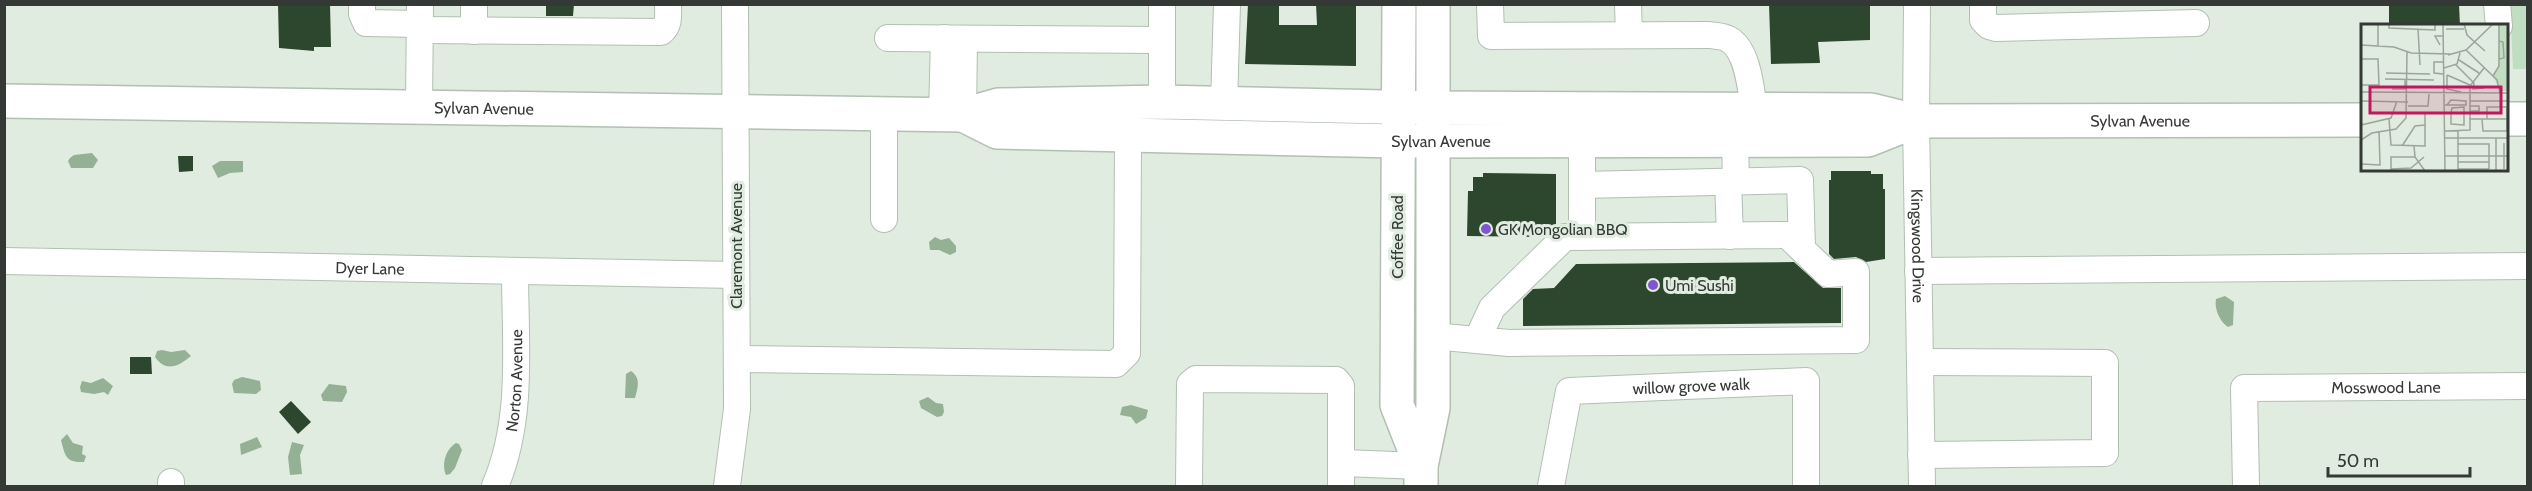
<svg xmlns="http://www.w3.org/2000/svg" width="2532" height="491" viewBox="0 0 2532 491" font-family="Cabin,sans-serif">
	<style>
		.green { fill: #c0dec1 }
		.water { fill: #94b195 }
		.building { fill: #2d472e }
		.lines { fill: none; stroke-linecap: round; stroke-linejoin: round }
		.minor-casing { stroke: #b3bfb3; stroke-width: 28 }
		.major-casing { stroke: #b3bfb3; stroke-width: 36 }
		.minor { stroke: #fff; stroke-width: 26 }
		.major { stroke: #fff; stroke-width: 33 }
		.poi-dot { fill: #7f56cf; stroke: #e0ece0; stroke-width: 2 }
		.labels { text-anchor: middle; stroke-width: 6; stroke-linejoin: round; paint-order: stroke }
		.street-label { font-size: 16px; fill: #353935; stroke: #e0ece0 }
		.poi-label { font-size: 16px; fill: #353935; stroke: #e0ece0; text-anchor: start }
		.inset-road { fill: none; stroke: #9ca49c; stroke-width: 1.5 }
		.view { fill: #c2185b; fill-opacity: 0.15; stroke: #c2185b; stroke-width: 3 }
		.inset-edge { fill: none; stroke: #353935; stroke-width: 3 }
	</style>
	<rect width="100%" height="100%" fill="#e0ece0"/>
	<path class="green" d="M 2510,5 L 2527,5 L 2527,69 L 2513,69 Z"/>
	<g class="water">
		<path d="M 92,153 L 98,160 L 93,168 L 71,168 L 68,161 L 70,158 L 74,155 Z"/>
		<path d="M 220,161 L 243,161 L 243,172 L 230,173 L 218,178 L 212,166 Z"/>
		<path d="M 935,237 L 941,240 L 949,238 L 956,246 L 956,252 L 950,255 L 939,250 L 930,250 L 929,242 Z"/>
		<path d="M 2225,296 L 2234,302 L 2233,325 L 2228,327 C 2220,322 2214,309 2216,299 Z"/>
		<path d="M 162,350 L 171,352 L 185,350 L 191,356 C 179,366 166,373 155,357 L 157,351 Z"/>
		<path d="M 631,371 C 641,378 638,387 635,398 L 625,398 L 626,374 Z"/>
		<path d="M 242,377 L 260,381 L 261,390 L 256,394 L 234,393 L 232,384 L 234,380 Z"/>
		<path d="M 103,378 L 113,386 L 108,395 L 104,392 L 94,394 L 81,392 L 80,387 L 82,381 L 91,383 Z"/>
		<path d="M 329,384 L 346,386 L 347,392 L 342,402 L 323,401 L 321,395 Z"/>
		<path d="M 928,397 L 936,403 L 943,404 L 944,412 L 942,416 L 937,417 L 921,408 L 919,401 Z"/>
		<path d="M 1131,405 L 1148,410 L 1146,418 L 1136,424 L 1131,417 L 1120,415 L 1122,407 Z"/>
		<path d="M 67,434 L 73,443 L 83,446 L 82,454 L 86,456 L 84,462 C 66,463 65,456 61,440 Z"/>
		<path d="M 257,437 L 262,447 L 241,455 L 240,444 Z"/>
		<path d="M 292,442 L 304,445 L 300,455 L 302,474 L 290,475 L 288,457 Z"/>
		<path d="M 456,443 L 459,444 L 462,450 L 455,468 L 450,474 L 446,475 C 441,464 446,449 456,443 Z"/>
	</g>
	<g class="building">
		<path d="M 278,4 L 330,4 L 331,47 L 314,47 L 314,51 L 279,48 Z"/>
		<path d="M 546,4 L 574,4 L 573,16 L 546,16 Z"/>
		<path d="M 1248,4 L 1279,4 L 1279,25 L 1317,25 L 1316,4 L 1356,4 L 1356,66 L 1245,64 Z"/>
		<path d="M 1769,4 L 1870,4 L 1870,40 L 1818,42 L 1820,63 L 1771,64 Z"/>
		<path d="M 2389,4 L 2459,4 L 2460,26 L 2389,26 Z"/>
		<path d="M 178,156 L 193,156 L 193,171 L 179,172 Z"/>
		<path d="M 1831,171 L 1871,171 L 1871,174 L 1883,174 L 1883,189 L 1885,189 L 1885,259 L 1866,262 L 1856,257 L 1834,259 L 1829,254 L 1829,180 L 1831,180 Z"/>
		<path d="M 1483,173 L 1556,174 L 1556,226 L 1543,237 L 1467,236 L 1468,191 L 1473,191 L 1473,177 L 1483,177 Z"/>
		<path d="M 1794,262 L 1823,288 L 1841,288 L 1841,323 L 1523,326 L 1523,299 L 1533,289 L 1554,288 L 1576,264 Z"/>
		<path d="M 130,357 L 151,357 L 152,374 L 130,374 Z"/>
		<path d="M 291,401 L 311,422 L 298,434 L 279,412 Z"/>
	</g>
	<g class="lines">
		<g class="minor-casing">
			<g id="minor">
				<path d="M 362,4 L 362,14 L 366,23 L 420,24"/>
				<path d="M 1490,4 L 1491,36 L 1709,35 C 1715,36 1723,36 1728,39 C 1748,49 1751,90 1754,109"/>
				<path d="M 1628,4 L 1629,35"/>
				<path id="s1" d="M 1917,4 L 1916,121 L 1922,486"/>
				<path d="M 1983,4 L 1983,20 L 1989,26 L 1996,28 L 2196,23"/>
				<path d="M 2497,4 L 2499,26"/>
				<path d="M 420,30 L 661,32 C 670,25 668,15 668,4"/>
				<path d="M 474,31 L 474,4"/>
				<path d="M 888,38 L 1162,40"/>
				<path d="M 1162,102 L 1162,4"/>
				<path d="M 1224,104 L 1227,4"/>
				<path d="M 419,107 L 420,4"/>
				<path d="M 884,114 L 884,219"/>
				<path d="M 942,115 L 944,38"/>
				<path d="M 963,115 L 964,39"/>
				<path d="M 1582,140 L 1582,237"/>
				<path d="M 1735,140 L 1736,181"/>
				<path d="M 1728,181 L 1730,236"/>
				<path d="M 1582,185 L 1800,180 L 1802,249"/>
				<path id="s2" d="M 4,261 L 736,275"/>
				<path d="M 1918,271 L 2528,266"/>
				<path d="M 1433,336 L 1509,343 L 1856,340 L 1856,272 L 1828,274 L 1787,235 L 1565,237 L 1492,308 L 1477,340"/>
				<path d="M 737,359 L 1116,364 L 1127,353 L 1128,136"/>
				<path d="M 1920,362 L 2105,363 L 2105,453 L 1921,455"/>
				<path d="M 1343,463 L 1421,466"/>
				<path d="M 171,482 L 171,486"/>
				<path id="s3" d="M 495,486 C 524,419 515,343 515,271"/>
				<path d="M 727,486 L 737,409 L 735,4"/>
				<path d="M 1189,486 L 1190,384 L 1196,379 L 1336,380 L 1341,386 L 1341,486"/>
				<path id="s4" d="M 1551,486 L 1569,391 L 1806,381 L 1806,486"/>
				<path id="s5" d="M 2246,486 L 2244,388 L 2528,386"/>
			</g>
		</g>
		<g class="major-casing">
			<g id="major">
				<path d="M 1399,4 L 1397,405 L 1421,466"/>
				<path id="s6" d="M 4,101 L 963,115 L 998,105 L 1162,102 L 1432,108 L 1871,110 L 1916,121 L 2362,120"/>
				<path id="s7" d="M 963,115 L 997,132 L 1397,141 L 1868,140 L 1916,121"/>
				<path d="M 2506,119 L 2528,119"/>
				<path d="M 1421,486 L 1421,466 L 1433,408 L 1433,4"/>
			</g>
		</g>
		<use href="#minor" class="minor"/>
		<use href="#major" class="major"/>
	</g>
	<g class="poi-dot">
		<circle cx="1486" cy="229" r="6"/>
		<circle cx="1653" cy="285" r="6"/>
	</g>
	<g class="labels">
		<g class="street-label">
			<text dy="6" stroke="none"><textPath href="#s6" startOffset="480">Sylvan Avenue</textPath></text>
			<text dy="6" stroke="none"><textPath href="#s6" startOffset="2139">Sylvan Avenue</textPath></text>
			<text dy="6" stroke="none"><textPath href="#s7" startOffset="482">Sylvan Avenue</textPath></text>
			<text transform="translate(1397 237) rotate(-90)" y="6">Coffee Road</text>
			<text dy="6" stroke="none"><textPath href="#s1" startOffset="242">Kingswood Drive</textPath></text>
			<text transform="translate(736 246) rotate(-90)" y="6">Claremont Avenue</text>
			<text dy="6" stroke="none"><textPath href="#s2" startOffset="366">Dyer Lane</textPath></text>
			<text dy="6" stroke="none"><textPath href="#s3" startOffset="108">Norton Avenue</textPath></text>
			<text dy="6" stroke="none"><textPath href="#s4" startOffset="219">willow grove walk</textPath></text>
			<text dy="6" stroke="none"><textPath href="#s5" startOffset="240">Mosswood Lane</textPath></text>
		</g>
		<g class="poi-label">
			<text x="1498" y="235">GK Mongolian BBQ</text>
			<text x="1665" y="291">Umi Sushi</text>
		</g>
	</g>
	<g transform="translate(2361 24)">
		<rect width="147" height="147" fill="#e0ece0"/>
		<path d="M 138,0 L 147,0 L 147,67 L 139,67 L 132,51 L 137,45 Z" fill="#c0dec1"/>
		<path class="inset-road" d="M 17,0 L 17,23M 28,0 L 28,4 L 74,6 L 74,0M 82,0 L 84,147M 103,0 L 106,11 L 124,27M 57,5 L 59,41M 85,5 L 103,5M 138,17 L 142,18 L 143,34 L 138,35M 0,21 L 33,23 L 50,29 L 89,30M 79,21 L 74,12 L 82,12M 105,26 L 136,56 L 139,69M 87,31 L 105,26 L 132,0M 0,35 L 17,35 L 18,61 L 0,61M 98,36 L 118,49M 82,38 L 73,38 L 73,49 L 82,50M 95,41 L 113,59 L 112,65 L 123,64M 83,44 L 96,40 L 99,29M 25,49 L 69,50M 86,51 L 86,65 L 100,68M 86,51 L 109,61M 132,52 L 138,42 L 138,0M 24,55 L 73,56M 31,65 L 44,65 L 44,55M 0,68 L 147,69M 0,77 L 47,78M 109,77 L 147,77M 84,81 L 105,81 L 105,77 L 90,76 L 86,81M 47,82 L 67,82 L 68,70M 109,82 L 118,82 L 118,87 L 109,87M 84,89 L 90,89 L 90,100 L 103,101 L 103,83 L 91,84 L 90,89M 28,95 L 30,121 L 64,122 L 64,89 L 47,89M 109,95 L 146,95M 121,95 L 122,107 L 147,107M 126,95 L 126,83 L 146,83 L 146,107M 0,101 L 30,94 L 36,77M 97,106 L 97,145 L 128,145M 84,107 L 109,106 L 109,62 L 123,44M 83,114 L 147,114M 135,114 L 135,147M 0,116 L 11,109 L 35,105 L 45,94 L 46,28M 143,119 L 143,145M 97,120 L 128,120 L 128,145M 41,122 L 54,102 L 64,101M 53,122 L 54,133 L 64,147M 84,132 L 147,132M 97,138 L 128,138M 0,140 L 19,141 L 18,107M 30,145 L 50,144 L 63,133M 30,147 L 30,133 L 54,133"/>
		<path class="view" d="M 9,63 L 140,63 L 140,89 L 9,89 Z"/>
		<rect width="147" height="147" class="inset-edge"/>
	</g>
	<rect width="2532" height="491" fill="none" stroke="#353935" stroke-width="12"/>
	<path d="M2328 467v9h142v-9" fill="none" stroke="#353935" stroke-width="3"/>
	<text x="2337" y="467" font-size="18" fill="#353935" stroke="#e0ece0" stroke-width="4.5" paint-order="stroke">50 m</text>
</svg>
